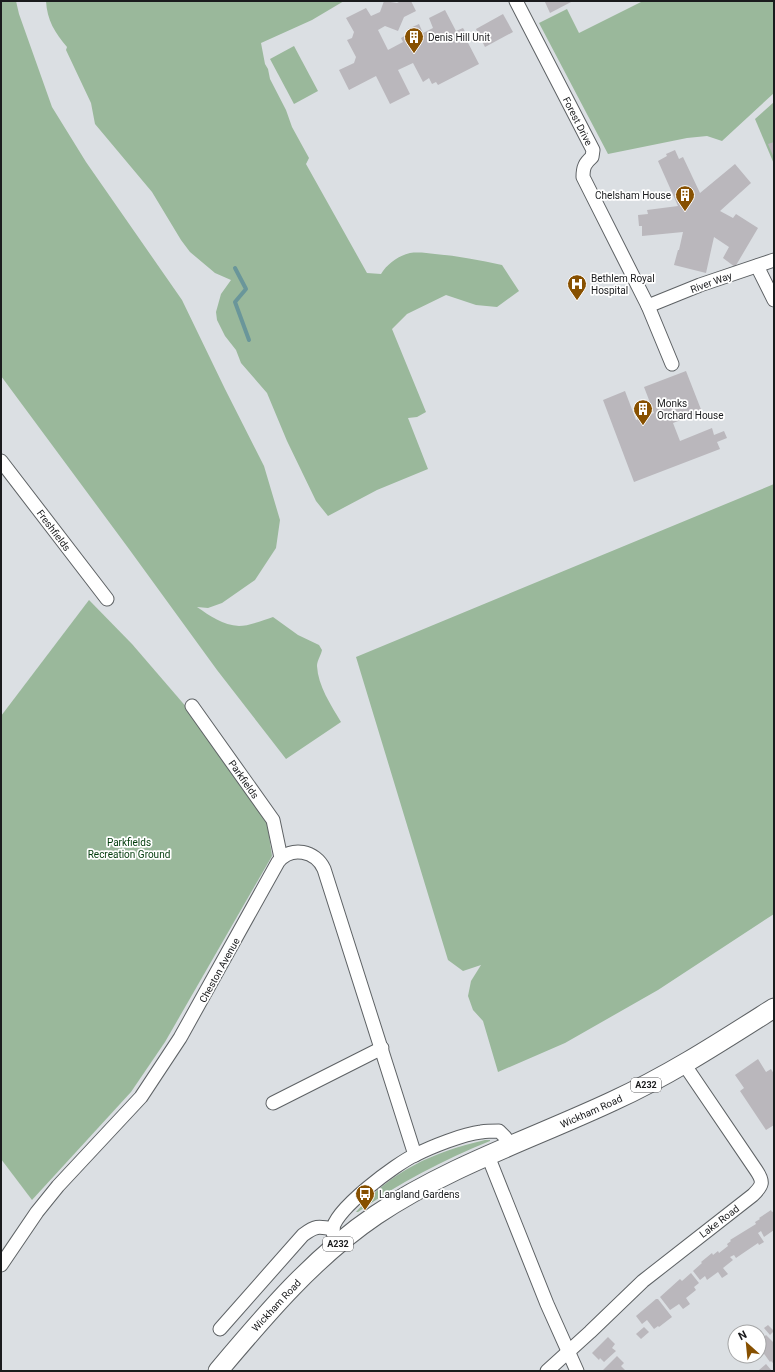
<svg xmlns="http://www.w3.org/2000/svg" width="775" height="1372" viewBox="0 0 775 1372" font-family="Roboto,sans-serif">
	<style>
		.green { fill: #9ab89b }
		.lines { fill: none; stroke-linecap: round; stroke-linejoin: round }
		.stream { stroke: #6a969a; stroke-width: 4 }
		.building { fill: #bab7bc }
		.minor-casing { stroke: #5e6265; stroke-width: 15 }
		.highway-casing { stroke: #5e6265; stroke-width: 21 }
		.minor { stroke: #fff; stroke-width: 13 }
		.highway { stroke: #fff; stroke-width: 19 }
		.labels { text-anchor: middle; stroke-width: 3.5; stroke-linejoin: round; paint-order: stroke }
		.shield { fill: #fff; stroke: #5f5f61; stroke-width: 1 }
		.shield-label { font-size: 9px; font-weight: bold; fill: #1a1b1d }
		.poi-label { font-size: 10px; fill: #1a1b1d; stroke: #fff; text-anchor: start }
		.street-label { font-size: 10px; fill: #1a1b1d; stroke: #fff }
		.park-label { font-size: 10px; fill: #003b0b; stroke: #fff }
	</style>
	<rect width="100%" height="100%" fill="#dbdfe3"/>
	<g class="green">
		<path d="M 1,1 L 16,1 L 19,14 L 52,107 L 86,162 L 182,300 L 225,389 L 264,466 L 280,520 L 276,548 L 255,580 L 222,603 L 208,608 L 197,607 C 210,616 223,625 239,626 C 248,626 264,620 273,617 L 298,635 L 319,645 L 322,650 C 321,655 317,661 317,666 C 318,686 331,705 341,722 L 286,759 L 217,670 L 129,549 L 1,376 Z"/>
		<path d="M 46,1 L 344,1 L 312,20 L 261,43 L 265,64 L 268,69 L 270,79 L 286,110 L 292,127 L 309,158 L 306,164 L 367,273 L 381,274 C 387,264 398,256 410,253 C 418,252 427,253 435,254 C 458,256 480,260 502,265 L 519,291 L 497,307 L 476,305 L 446,295 L 407,314 L 392,329 L 426,412 L 417,417 L 408,418 L 428,469 L 377,490 L 328,516 L 316,501 L 287,441 L 267,393 L 241,363 L 236,350 L 225,336 L 217,320 L 216,312 L 221,294 L 231,280 L 215,273 L 190,252 L 181,240 L 152,192 L 95,124 L 91,103 L 66,50 L 67,47 C 55,33 47,20 46,1 Z"/>
		<path d="M 643,1 L 774,1 L 774,93 L 722,141 L 707,136 L 687,138 L 608,154 L 539,23 L 567,9 L 579,33 Z"/>
		<path d="M 294,46 L 318,91 L 294,104 L 270,59 Z"/>
		<path d="M 774,102 L 774,164 L 755,119 Z"/>
		<path d="M 774,484 L 774,914 L 658,990 L 565,1043 L 498,1072 L 483,1021 L 473,1010 L 468,996 L 471,981 L 481,965 L 463,971 L 448,960 L 356,657 Z"/>
		<path d="M 89,600 L 132,644 L 188,709 L 267,822 L 272,856 L 165,1042 L 131,1092 L 32,1200 L 1,1159 L 1,716 Z"/>
		<path d="M 485,1140 L 490,1140 L 490,1141 C 443,1160 399,1183 358,1212 L 356,1212 C 393,1170 431,1153 485,1140 Z"/>
	</g>
	<g class="lines">
		<path class="stream" d="M 235,268 L 246,289 L 235,302 L 249,340"/>
	</g>
	<g class="building">
		<path d="M 384,1 L 397,3 L 401,1 L 411,1 L 416,11 L 404,17 L 398,31 L 385,26 L 378,30 L 388,50 L 403,42 L 401,38 L 410,33 L 408,29 L 419,24 L 423,33 L 433,28 L 429,18 L 445,10 L 456,31 L 463,28 L 468,37 L 466,39 L 479,64 L 438,85 L 436,82 L 432,84 L 429,78 L 423,82 L 413,63 L 398,70 L 410,94 L 390,104 L 376,76 L 349,90 L 339,70 L 354,63 L 356,57 L 347,40 L 352,38 L 354,32 L 346,18 L 366,8 L 371,16 L 380,12 Z"/>
		<path d="M 548,1 L 573,1 L 550,13 L 545,2 Z"/>
		<path d="M 503,14 L 513,32 L 485,47 L 476,29 Z"/>
		<path d="M 774,142 L 774,158 L 768,144 Z"/>
		<path d="M 675,150 L 679,159 L 683,157 L 700,193 L 735,164 L 751,183 L 720,211 L 733,218 L 736,214 L 758,228 L 735,267 L 723,258 L 729,247 L 714,237 L 706,273 L 674,265 L 678,250 L 679,250 L 683,232 L 642,236 L 642,226 L 639,226 L 638,215 L 648,214 L 647,210 L 678,206 L 658,161 L 667,156 L 666,154 Z"/>
		<path d="M 686,371 L 702,412 L 673,423 L 680,441 L 712,428 L 714,435 L 724,431 L 727,438 L 717,442 L 720,449 L 634,482 L 603,400 L 625,391 L 636,420 L 654,413 L 644,387 Z"/>
		<path d="M 758,1059 L 766,1072 L 771,1069 L 774,1074 L 774,1125 L 766,1130 L 740,1091 L 744,1088 L 735,1075 Z"/>
		<path d="M 771,1210 L 772,1212 L 774,1211 L 774,1230 L 764,1237 L 761,1231 L 758,1233 L 764,1242 L 759,1245 L 758,1243 L 736,1258 L 734,1255 L 730,1257 L 733,1260 L 723,1268 L 728,1274 L 722,1278 L 718,1272 L 707,1280 L 705,1276 L 700,1280 L 693,1271 L 702,1263 L 701,1262 L 712,1253 L 713,1255 L 718,1251 L 719,1253 L 728,1246 L 727,1244 L 731,1241 L 730,1240 L 756,1224 L 755,1222 L 760,1219 L 759,1218 Z"/>
		<path d="M 691,1273 L 699,1283 L 694,1287 L 696,1290 L 686,1298 L 690,1304 L 683,1309 L 679,1304 L 670,1310 L 660,1297 L 680,1279 L 682,1281 Z"/>
		<path d="M 656,1299 L 658,1299 L 672,1317 L 659,1327 L 658,1326 L 654,1329 L 647,1320 L 642,1324 L 636,1316 Z"/>
		<path d="M 768,1325 L 774,1331 L 770,1335 L 764,1328 Z"/>
		<path d="M 644,1327 L 649,1332 L 641,1339 L 636,1334 Z"/>
		<path d="M 766,1335 L 774,1343 L 774,1364 L 771,1361 L 770,1362 L 759,1347 L 759,1341 Z"/>
		<path d="M 608,1337 L 615,1344 L 612,1348 L 616,1351 L 604,1362 L 600,1358 L 599,1360 L 592,1353 Z"/>
		<path d="M 617,1356 L 624,1363 L 621,1366 L 625,1370 L 624,1371 L 602,1371 Z"/>
		<path d="M 766,1364 L 772,1371 L 760,1371 L 759,1370 Z"/>
	</g>
	<g class="lines">
		<g class="minor-casing">
			<g id="minor">
				<path d="M 516,1 L 593,150 L 592,157 C 585,163 583,167 583,177 L 648,306 L 672,364"/>
				<path d="M 757,266 L 774,300"/>
				<path d="M 648,306 L 700,285 L 774,260"/>
				<path d="M 1,461 L 107,599"/>
				<path d="M 192,706 L 273,820 L 281,858"/>
				<path d="M 273,1103 L 382,1048"/>
				<path d="M 488,1156 L 547,1304 L 577,1371"/>
				<path d="M 339,1243 C 336,1239 332,1235 333,1229 C 334,1210 397,1163 415,1155 C 431,1147 463,1134 481,1132 C 487,1131 493,1131 499,1131 L 505,1137 L 509,1146"/>
				<path d="M 1,1265 L 37,1212 L 58,1186 L 141,1097 L 180,1038 L 278,862 C 291,845 316,851 324,869 L 415,1155"/>
				<path d="M 220,1329 L 303,1235 C 315,1226 318,1226 333,1229"/>
				<path d="M 547,1371 L 590,1332 L 643,1281 L 753,1195 C 763,1185 764,1182 756,1170 L 684,1064"/>
			</g>
		</g>
		<g class="highway-casing">
			<path id="highway" d="M 218,1371 C 266,1314 314,1257 376,1215 C 449,1166 534,1138 613,1101 C 670,1075 722,1041 774,1008"/>
		</g>
		<use href="#minor" class="minor"/>
		<use href="#highway" class="highway"/>
	</g>
	<defs>
		<g id="building-pin" transform="scale(1)"><path d="M0 17L-7.5 6A9.5 9.5 0 1 1 7.5 6Z" fill="#875000" stroke="#fff"/><path d="M-4-6H4V6H1V3H-1V6H-4ZM-2.5-4.3h1.7v1.8h-1.7ZM.8-4.3h1.7v1.8H.8ZM-2.5-1h1.7V.8h-1.7ZM.8-1h1.7V.8H.8Z" fill="#fff"/></g>
		<g id="hospital-pin" transform="scale(1)"><path d="M0 17L-7.5 6A9.5 9.5 0 1 1 7.5 6Z" fill="#875000" stroke="#fff"/><path d="M-5-5h3v3.5h4V-5h3V5h-3V1.5h-4V5h-3Z" fill="#fff"/></g>
		<g id="bus-pin" transform="scale(1)"><path d="M0 17L-7.5 6A9.5 9.5 0 1 1 7.5 6Z" fill="#875000" stroke="#fff"/><path d="M-5-6H5V4H4V6H2V4H-2V6H-4V4H-5ZM-3.5-4V0h7V-4ZM-3.5 1.2v1.5H-2V1.2ZM2 1.2v1.5H3.5V1.2Z" fill="#fff"/></g>
	</defs>
	<g fill-rule="evenodd">
		<use href="#building-pin" x="414" y="37"/>
		<use href="#building-pin" x="685" y="195"/>
		<use href="#hospital-pin" x="577" y="284"/>
		<use href="#building-pin" x="643" y="409"/>
		<use href="#bus-pin" x="365" y="1194"/>
	</g>
	<g class="labels">
		<g class="shield">
			<rect x="631" y="1078" width="30" height="14" rx="3"/>
			<rect x="323" y="1237" width="30" height="14" rx="3"/>
		</g>
		<g class="shield-label">
			<text x="646" y="1088">A232</text>
			<text x="338" y="1247">A232</text>
		</g>
		<g class="poi-label">
			<text x="428" y="41">Denis Hill Unit</text>
			<text x="671" y="199" text-anchor="end">Chelsham House</text>
			<text x="591" y="282">Bethlem Royal<tspan x="591" dy="12">Hospital</tspan></text>
			<text x="657" y="407">Monks<tspan x="657" dy="12">Orchard House</tspan></text>
			<text x="379" y="1198">Langland Gardens</text>
		</g>
		<g class="street-label">
			<text transform="translate(578 121) rotate(63)" y="4">Forest Drive</text>
			<text transform="translate(711 282) rotate(-20)" y="4">River Way</text>
			<text transform="translate(54 530) rotate(53)" y="4">Freshfields</text>
			<text transform="translate(244 779) rotate(55)" y="4">Parkfields</text>
			<text transform="translate(219 970) rotate(-61)" y="4">Cheston Avenue</text>
			<text transform="translate(591 1111) rotate(-24)" y="4">Wickham Road</text>
			<text transform="translate(719 1221) rotate(-37)" y="4">Lake Road</text>
			<text transform="translate(276 1305) rotate(-47)" y="4">Wickham Road</text>
		</g>
		<g class="park-label">
			<text x="129" y="846">Parkfields<tspan x="129" dy="12">Recreation Ground</tspan></text>
		</g>
	</g>
	<rect width="775" height="1372" fill="none" stroke="#1a1b1d" stroke-width="4"/>
	<g transform="translate(747 1344) rotate(333)"><circle r="19" fill="#ffffff" stroke="#a3a4a5"/>
	<path d="M0-3L7 15L0 10L-7 15Z" fill="#875000"/>
	<text y="-6" font-size="11" font-weight="bold" text-anchor="middle" fill="#1a1b1d">N</text>
	</g>
</svg>
